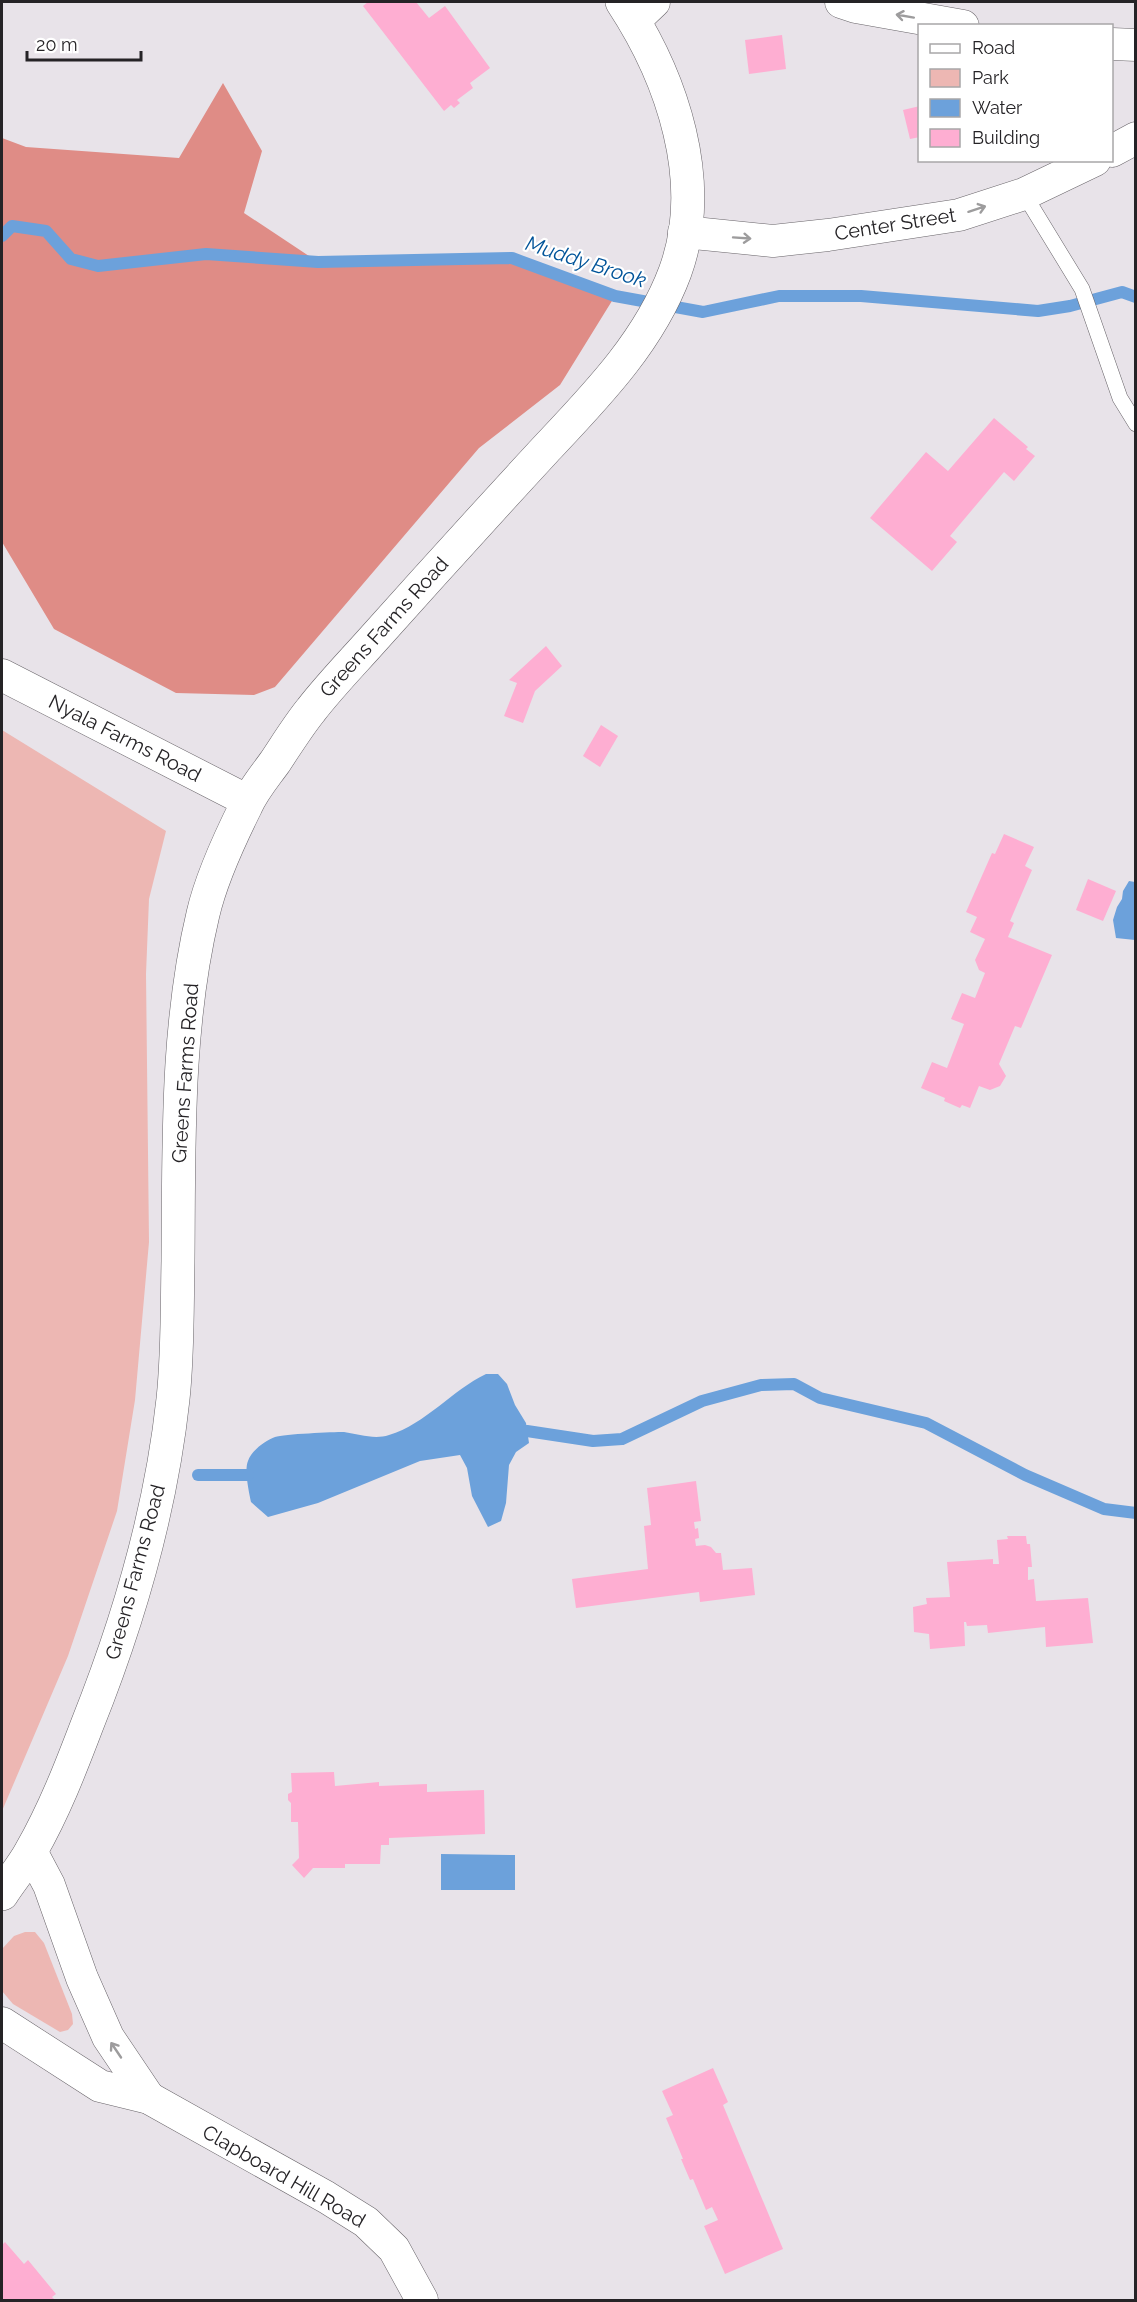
<svg xmlns="http://www.w3.org/2000/svg" width="1137" height="2302" viewBox="0 0 1137 2302" font-family="Raleway,sans-serif">
	<style>
		.green { fill: #edb7b3 }
		.forest { fill: #df8c86 }
		.water { fill: #6ca1db }
		.lines { fill: none; stroke-linecap: round; stroke-linejoin: round }
		.stream { stroke: #6ca1db; stroke-width: 12 }
		.building { fill: #feaed2 }
		.service-casing { stroke: #686469; stroke-width: 16 }
		.minor-casing { stroke: #686469; stroke-width: 33 }
		.tertiary-casing { stroke: #686469; stroke-width: 34 }
		.service { stroke: #fff; stroke-width: 15 }
		.minor { stroke: #fff; stroke-width: 32 }
		.tertiary { stroke: #fff; stroke-width: 33 }
		.oneway { stroke: #9d9c9d }
		.labels { text-anchor: middle; stroke-width: 4.5; stroke-linejoin: round; paint-order: stroke }
		.street-label { font-size: 20px; fill: #252326; stroke: #fff }
		.water-label { font-size: 21px; font-style: italic; fill: #005399; stroke: #fff }
	</style>
	<rect width="100%" height="100%" fill="#e8e3e9"/>
	<g class="green">
		<path d="M 2,730 L 166,831 L 149,899 L 146,974 L 149,1242 L 135,1400 L 117,1511 L 68,1656 L 2,1811 Z"/>
		<path d="M 25,1932 L 35,1932 L 44,1943 L 72,2014 L 73,2024 L 68,2030 L 60,2032 L 13,2004 L 2,1991 L 2,1949 L 14,1936 Z"/>
	</g>
	<path class="forest" d="M 223,83 L 262,151 L 244,213 L 318,262 L 512,258 L 615,296 L 560,385 L 479,448 L 275,687 L 254,695 L 176,693 L 54,629 L 2,542 L 2,138 L 26,147 L 179,158 Z"/>
	<g class="water">
		<path d="M 1129,881 L 1135,882 L 1135,940 L 1116,938 L 1113,920 L 1117,907 L 1122,899 L 1123,891 Z"/>
		<path d="M 486,1374 L 498,1374 L 507,1384 L 515,1405 L 526,1423 L 529,1443 L 516,1452 L 509,1465 L 506,1503 L 501,1521 L 488,1527 L 472,1496 L 467,1468 L 460,1455 L 420,1461 L 318,1503 L 268,1517 L 251,1502 C 249,1492 244,1470 248,1461 C 251,1451 266,1440 275,1437 C 284,1434 333,1432 344,1432 C 359,1434 374,1440 389,1435 C 426,1424 452,1390 486,1374 Z"/>
		<path d="M 441,1854 L 515,1855 L 515,1890 L 441,1890 Z"/>
	</g>
	<g class="lines">
		<g class="stream">
			<path d="M 2,236 L 12,226 L 46,231 L 71,259 L 98,266 L 206,254 L 318,262 L 512,258 L 615,296 L 703,312 L 779,296 L 861,296 L 1038,311 L 1070,306 L 1122,292 L 1136,297"/>
			<path d="M 527,1431 L 593,1441 L 622,1439 L 702,1401 L 761,1385 L 794,1384 L 820,1398 L 926,1423 L 1025,1475 L 1104,1509 L 1136,1513"/>
			<path d="M 198,1475 L 248,1475"/>
		</g>
	</g>
	<g class="building">
		<path d="M 368,2 L 416,2 L 429,18 L 445,6 L 490,68 L 470,83 L 473,88 L 457,100 L 460,103 L 454,108 L 451,105 L 444,111 L 363,6 Z"/>
		<path d="M 782,35 L 786,69 L 749,74 L 745,40 Z"/>
		<path d="M 920,106 L 920,137 L 910,139 L 903,110 Z"/>
		<path d="M 994,418 L 1028,447 L 1026,449 L 1035,456 L 1014,481 L 1004,472 L 950,536 L 957,542 L 932,571 L 870,518 L 926,452 L 948,471 Z"/>
		<path d="M 546,646 L 562,666 L 535,691 L 523,723 L 504,716 L 517,683 L 509,680 Z"/>
		<path d="M 601,725 L 618,736 L 600,767 L 583,756 Z"/>
		<path d="M 1004,834 L 1034,847 L 1025,866 L 1032,870 L 1010,921 L 1014,923 L 1008,937 L 1052,955 L 1021,1028 L 1015,1026 L 999,1064 L 1006,1076 L 1000,1086 L 990,1090 L 979,1086 L 970,1108 L 962,1105 L 960,1108 L 944,1101 L 945,1098 L 921,1088 L 932,1062 L 947,1068 L 964,1024 L 951,1019 L 962,993 L 975,998 L 985,973 L 979,970 L 975,960 L 985,939 L 970,932 L 977,917 L 966,912 L 992,853 L 995,854 Z"/>
		<path d="M 1088,879 L 1116,891 L 1103,921 L 1076,910 Z"/>
		<path d="M 696,1481 L 701,1521 L 694,1522 L 695,1529 L 698,1528 L 699,1538 L 695,1539 L 696,1546 L 705,1545 L 711,1547 L 716,1553 L 721,1553 L 723,1570 L 752,1568 L 755,1595 L 700,1602 L 699,1592 L 576,1608 L 572,1579 L 648,1569 L 644,1526 L 651,1525 L 647,1488 Z"/>
		<path d="M 1007,1536 L 1026,1536 L 1027,1544 L 1030,1544 L 1032,1567 L 1028,1567 L 1028,1580 L 1034,1579 L 1036,1601 L 1088,1598 L 1093,1643 L 1046,1647 L 1045,1627 L 988,1633 L 987,1625 L 967,1626 L 966,1622 L 964,1622 L 965,1646 L 930,1649 L 929,1634 L 914,1632 L 913,1607 L 927,1604 L 926,1598 L 950,1597 L 947,1562 L 993,1559 L 993,1564 L 999,1564 L 997,1540 L 1008,1539 Z"/>
		<path d="M 334,1772 L 335,1786 L 379,1782 L 379,1786 L 427,1784 L 427,1792 L 484,1790 L 485,1834 L 389,1838 L 389,1845 L 381,1845 L 380,1864 L 345,1864 L 345,1868 L 313,1868 L 304,1878 L 292,1865 L 299,1858 L 298,1822 L 291,1822 L 291,1803 L 288,1800 L 288,1794 L 292,1792 L 291,1773 Z"/>
		<path d="M 713,2068 L 728,2102 L 723,2105 L 783,2249 L 725,2274 L 704,2226 L 718,2220 L 712,2207 L 706,2210 L 693,2179 L 690,2180 L 681,2159 L 683,2159 L 666,2118 L 673,2115 L 662,2091 Z"/>
		<path d="M 5,2242 L 24,2264 L 28,2260 L 56,2294 L 52,2297 L 55,2300 L 2,2300 L 2,2245 Z"/>
	</g>
	<g class="lines">
		<g class="service-casing">
			<path id="service" d="M 1024,194 L 1082,289 L 1120,398 L 1136,424"/>
		</g>
		<g class="minor-casing">
			<g id="minor">
				<path d="M 841,2 L 856,7 L 963,26"/>
				<path d="M 634,21 L 654,2"/>
				<path d="M 1112,44 L 1136,45"/>
				<path d="M 1112,151 L 1136,138"/>
				<path d="M 684,232 L 773,241 L 828,235 L 959,215 L 1024,194 L 1095,160"/>
				<path d="M 2,675 L 248,801"/>
				<path d="M 31,1851 L 49,1885 L 82,1978 L 108,2037 L 149,2098"/>
				<path d="M 2,2023 L 100,2086 L 149,2098 L 326,2197 L 366,2222 L 394,2249 L 422,2300"/>
			</g>
		</g>
		<g class="tertiary-casing">
			<path id="tertiary" d="M 2,1894 C 11,1880 23,1866 31,1851 C 54,1811 71,1767 87,1725 C 129,1620 161,1511 173,1399 C 178,1353 177,1307 178,1261 C 179,1145 176,1027 203,914 C 211,879 230,838 246,806 C 253,790 265,776 275,762 C 287,744 298,726 311,710 C 328,688 348,667 367,646 C 426,580 485,515 545,450 C 595,397 649,342 675,272 C 708,182 672,78 622,2"/>
		</g>
		<use href="#service" class="service"/>
		<use href="#minor" class="minor"/>
		<use href="#tertiary" class="tertiary"/>
	</g>
	<defs><path id="oneway-shaft" d="M-6 0H5M1.5-3L5.5 0L1.5 3" fill="none" stroke-width="1.6" stroke-linecap="round" stroke-linejoin="round" transform="scale(1.5)"/></defs>
	<g class="oneway">
		<use href="#oneway-shaft" transform="translate(905 16) rotate(-170)"/>
		<use href="#oneway-shaft" transform="translate(977 209) rotate(-18)"/>
		<use href="#oneway-shaft" transform="translate(742 238) rotate(4)"/>
		<use href="#oneway-shaft" transform="translate(116 2050) rotate(-124)"/>
	</g>
	<g class="labels">
		<g class="street-label">
			<text transform="translate(895 224) rotate(-9)" y="7">Center Street</text>
			<text transform="translate(384 627) rotate(-48)" y="7">Greens Farms Road</text>
			<text transform="translate(125 738) rotate(27)" y="7">Nyala Farms Road</text>
			<text transform="translate(185 1073) rotate(-86)" y="7">Greens Farms Road</text>
			<text transform="translate(135 1572) rotate(-75)" y="7">Greens Farms Road</text>
			<text transform="translate(284 2176) rotate(30)" y="7">Clapboard Hill Road</text>
		</g>
		<g class="water-label">
			<text transform="translate(586 262) rotate(18)" y="7">Muddy Brook</text>
		</g>
	</g>
	<rect width="1137" height="2302" fill="none" stroke="#252326" stroke-width="6"/>
	<rect x="918" y="24" width="195" height="138" fill="#ffffff" stroke="#a8a7a8" stroke-width="1.5"/>
	<rect x="930" y="44" width="30" height="9" fill="#ffffff" stroke="#a8a7a8" stroke-width="1.5"/>
	<text x="972" y="54" font-size="18" fill="#252326">Road</text>
	<rect x="930" y="69" width="30" height="18" fill="#edb7b3" stroke="#a8a7a8" stroke-width="1.5"/>
	<text x="972" y="84" font-size="18" fill="#252326">Park</text>
	<rect x="930" y="99" width="30" height="18" fill="#6ca1db" stroke="#a8a7a8" stroke-width="1.5"/>
	<text x="972" y="114" font-size="18" fill="#252326">Water</text>
	<rect x="930" y="129" width="30" height="18" fill="#feaed2" stroke="#a8a7a8" stroke-width="1.5"/>
	<text x="972" y="144" font-size="18" fill="#252326">Building</text>
	<path d="M27 51v9h114v-9" fill="none" stroke="#252326" stroke-width="3"/>
	<text x="36" y="51" font-size="18" fill="#252326" stroke="#ffffff" stroke-width="4.5" paint-order="stroke">20 m</text>
</svg>
